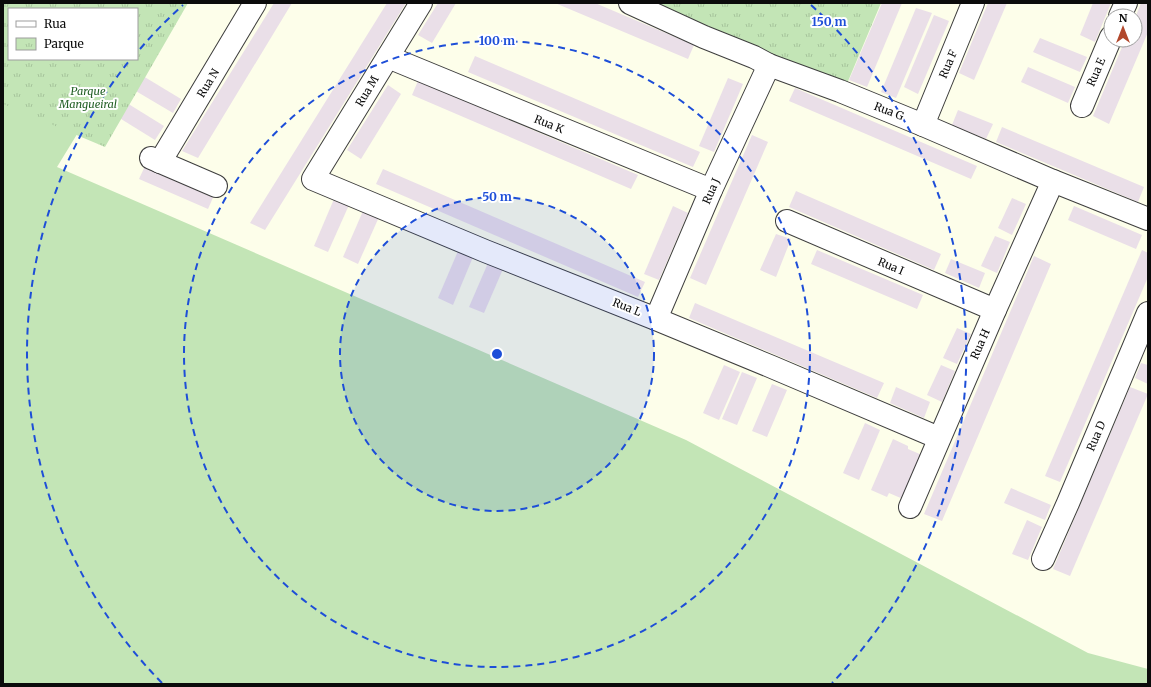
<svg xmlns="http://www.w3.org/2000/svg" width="1151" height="687" viewBox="0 0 1151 687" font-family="Merriweather,serif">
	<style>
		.industrial { fill: #eadfe8 }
		.grass { fill: #c3e5b6 }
		.park { fill: url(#park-tufts); fill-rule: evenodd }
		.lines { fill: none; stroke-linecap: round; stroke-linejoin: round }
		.minor-casing { stroke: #3e3e3e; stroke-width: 24 }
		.minor { stroke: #fff; stroke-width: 22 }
		.ring { fill: none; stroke: #1d4ed8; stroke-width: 2; stroke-dasharray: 7 5 }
		.labels { text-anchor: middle; stroke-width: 4; stroke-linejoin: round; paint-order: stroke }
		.street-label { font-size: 11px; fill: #0b0b0b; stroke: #fff }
		.park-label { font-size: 11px; font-style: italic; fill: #205e23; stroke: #fff }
		.centre { fill: #1d4ed8; stroke: #fff; stroke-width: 2 }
		.ring-label { font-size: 12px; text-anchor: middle; font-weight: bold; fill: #1d4ed8; stroke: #fff; stroke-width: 4; stroke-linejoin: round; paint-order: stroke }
	</style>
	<defs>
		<pattern id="park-tufts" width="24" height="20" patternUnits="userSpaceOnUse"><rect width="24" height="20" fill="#c3e5b6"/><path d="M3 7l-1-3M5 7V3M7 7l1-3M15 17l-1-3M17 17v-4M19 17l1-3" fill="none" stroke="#a6c39b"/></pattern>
	</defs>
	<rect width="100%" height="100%" fill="#fdfeea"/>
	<g class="industrial">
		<path d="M 274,3 L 292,3 L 198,158 L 182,151 Z"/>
		<path d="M 387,3 L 406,3 L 265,230 L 250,223 Z"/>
		<path d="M 438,3 L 456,3 L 432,43 L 418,35 Z"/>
		<path d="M 555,3 L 595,3 L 694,45 L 688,59 Z"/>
		<path d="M 882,3 L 902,3 L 867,87 L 849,80 Z"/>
		<path d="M 988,3 L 1007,3 L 974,80 L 959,73 Z"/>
		<path d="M 1093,3 L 1111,3 L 1095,42 L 1080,35 Z"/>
		<path d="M 1141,3 L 1148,3 L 1148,32 L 1109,124 L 1093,116 L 1125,40 L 1135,40 L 1135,18 Z"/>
		<path d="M 916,8 L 932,13 L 896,98 L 881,92 Z"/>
		<path d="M 934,15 L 949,21 L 918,94 L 904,87 Z"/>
		<path d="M 1040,38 L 1087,57 L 1080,72 L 1033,52 Z"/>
		<path d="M 475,56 L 700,152 L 693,167 L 468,72 Z"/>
		<path d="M 1028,67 L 1075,87 L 1068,103 L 1021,82 Z"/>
		<path d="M 138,73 L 181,99 L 173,113 L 129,87 Z"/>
		<path d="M 728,78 L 743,84 L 714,152 L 699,146 Z"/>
		<path d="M 418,81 L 638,175 L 631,189 L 412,95 Z"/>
		<path d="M 388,85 L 401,94 L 361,159 L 347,150 Z"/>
		<path d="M 795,88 L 977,166 L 971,179 L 789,101 Z"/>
		<path d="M 122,100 L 164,126 L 155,140 L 113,114 Z"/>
		<path d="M 958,110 L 993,124 L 986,139 L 952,125 Z"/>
		<path d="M 1002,127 L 1144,187 L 1138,202 L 996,142 Z"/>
		<path d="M 752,135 L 768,142 L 706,285 L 690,278 Z"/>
		<path d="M 146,164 L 215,193 L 208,209 L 139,179 Z"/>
		<path d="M 383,169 L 645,282 L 638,297 L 376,184 Z"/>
		<path d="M 796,191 L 941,254 L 934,270 L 789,207 Z"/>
		<path d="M 1012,198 L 1026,204 L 1012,235 L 998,228 Z"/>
		<path d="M 334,199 L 349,205 L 328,252 L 314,246 Z"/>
		<path d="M 673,206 L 688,213 L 659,280 L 644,274 Z"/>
		<path d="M 1074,206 L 1142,235 L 1136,249 L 1068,220 Z"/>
		<path d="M 363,211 L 379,217 L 358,264 L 343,257 Z"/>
		<path d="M 776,234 L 791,239 L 776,277 L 760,270 Z"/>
		<path d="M 995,236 L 1010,242 L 997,273 L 981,266 Z"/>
		<path d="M 817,250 L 923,295 L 917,309 L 811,264 Z"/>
		<path d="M 1142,250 L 1148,253 L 1148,277 L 1060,482 L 1045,476 Z"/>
		<path d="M 458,251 L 473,257 L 453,305 L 438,298 Z"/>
		<path d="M 1034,256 L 1051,264 L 942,521 L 924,514 Z"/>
		<path d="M 951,259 L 985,273 L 979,288 L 945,273 Z"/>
		<path d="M 488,263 L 503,269 L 484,313 L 469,307 Z"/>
		<path d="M 695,303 L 884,383 L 877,398 L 689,318 Z"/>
		<path d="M 957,328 L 971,334 L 957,364 L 943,358 Z"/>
		<path d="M 1141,363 L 1148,365 L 1148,384 L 1135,378 Z"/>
		<path d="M 724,365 L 740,372 L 719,420 L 703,413 Z"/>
		<path d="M 941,365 L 955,371 L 942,402 L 927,395 Z"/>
		<path d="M 742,372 L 757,378 L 737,425 L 722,419 Z"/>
		<path d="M 772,384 L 787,390 L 767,437 L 752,431 Z"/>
		<path d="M 896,387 L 930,402 L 924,418 L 890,403 Z"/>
		<path d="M 1130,387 L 1148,394 L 1070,576 L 1053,569 Z"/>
		<path d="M 865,423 L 880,430 L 859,480 L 843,473 Z"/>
		<path d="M 893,439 L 908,446 L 908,449 L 922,455 L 903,499 L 889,493 L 887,497 L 871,490 Z"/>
		<path d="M 1011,488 L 1051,505 L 1045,520 L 1004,503 Z"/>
		<path d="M 1027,520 L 1042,527 L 1028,560 L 1012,554 Z"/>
	</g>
	<path class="grass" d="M 3,3 L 137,9 L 9,9 L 9,59 L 123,59 L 57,167 L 686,440 L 1088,653 L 1148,669 L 1148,684 L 3,684 Z"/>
	<g class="park">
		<path d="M 3,3 L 188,3 L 105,147 L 3,104 ZM 9,9 L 137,9 L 137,59 L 9,59 Z"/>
		<path d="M 647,3 L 881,3 L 846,86 Z"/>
	</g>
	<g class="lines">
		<g class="minor-casing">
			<g id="minor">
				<path d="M 421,3 L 313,179 L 485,251 L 656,319 L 772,367 L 939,438"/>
				<path d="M 630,3 L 704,37 L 754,57 L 769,65 L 840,91 L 923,125 L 1053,181 L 1148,219"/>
				<path d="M 1120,16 L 1126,3"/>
				<path d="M 388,57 L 711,190"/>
				<path d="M 1082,106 L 1111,37"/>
				<path d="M 923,125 L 973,3"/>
				<path d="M 151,158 L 216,186"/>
				<path d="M 160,162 L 255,3"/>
				<path d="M 787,221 L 995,310"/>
				<path d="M 656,319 L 711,190 L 769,65"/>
				<path d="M 910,507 L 995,310 L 1053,181"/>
				<path d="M 1043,559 L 1068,503 L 1148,313"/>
			</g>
		</g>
		<use href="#minor" class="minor"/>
	</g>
	<circle cx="497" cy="354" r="157" fill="#1d4ed8" fill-opacity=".12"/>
	<g class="ring">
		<circle cx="497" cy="354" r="157"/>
		<circle cx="497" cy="354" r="313"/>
		<path d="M162 683A470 470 0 0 1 129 61M140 49A470 470 0 0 1 183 5M811 5A470 470 0 0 1 832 683"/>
	</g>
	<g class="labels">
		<g class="street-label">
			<text transform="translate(948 64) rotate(-67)" y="4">Rua F</text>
			<text transform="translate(1096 72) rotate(-67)" y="4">Rua E</text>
			<text transform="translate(208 83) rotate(-59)" y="4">Rua N</text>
			<text transform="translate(367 91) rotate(-59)" y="4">Rua M</text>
			<text transform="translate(889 111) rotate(21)" y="4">Rua G</text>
			<text transform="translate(549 124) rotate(22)" y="4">Rua K</text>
			<text transform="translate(711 191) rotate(-66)" y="4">Rua J</text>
			<text transform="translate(891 266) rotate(23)" y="4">Rua I</text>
			<text transform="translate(627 307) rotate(22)" y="4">Rua L</text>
			<text transform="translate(980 344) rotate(-66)" y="4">Rua H</text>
			<text transform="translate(1096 436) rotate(-67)" y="4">Rua D</text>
		</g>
		<g class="park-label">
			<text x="88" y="95">Parque<tspan x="88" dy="13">Mangueiral</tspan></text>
		</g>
	</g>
	<circle cx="497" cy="354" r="6" class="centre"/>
	<g class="ring-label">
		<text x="829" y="26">150 m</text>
		<text x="497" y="45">100 m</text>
		<text x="497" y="201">50 m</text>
	</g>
	<rect width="1151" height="687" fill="none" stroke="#0b0b0b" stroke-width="8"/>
	<rect x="8" y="8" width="130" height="52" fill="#ffffff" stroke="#9d9d9d"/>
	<rect x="16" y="21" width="20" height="6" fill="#ffffff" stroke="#9d9d9d"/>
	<text x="44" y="28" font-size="12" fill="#0b0b0b">Rua</text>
	<rect x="16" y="38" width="20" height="12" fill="url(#park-tufts)" stroke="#9d9d9d"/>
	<text x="44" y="48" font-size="12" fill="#0b0b0b">Parque</text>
	<g transform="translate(1123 28)"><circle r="19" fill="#ffffff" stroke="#9d9d9d"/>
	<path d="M0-3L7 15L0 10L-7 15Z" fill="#b2482c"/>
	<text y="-6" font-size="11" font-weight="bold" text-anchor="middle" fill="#0b0b0b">N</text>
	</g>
</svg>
